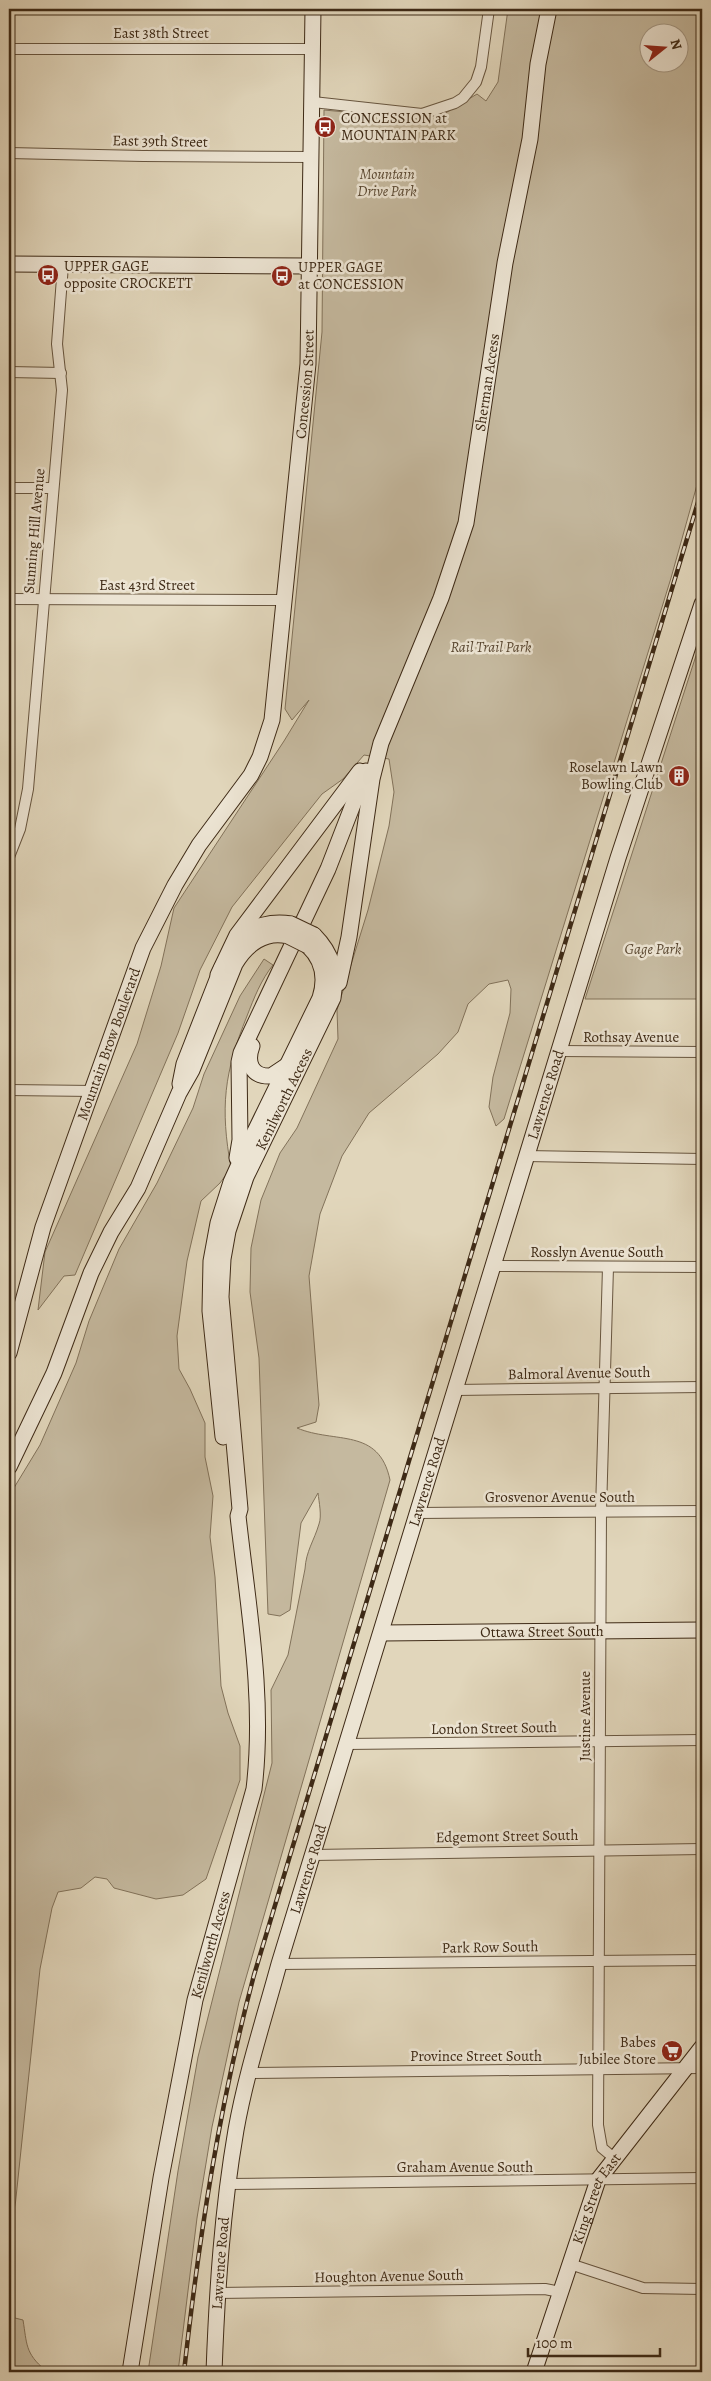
<svg xmlns="http://www.w3.org/2000/svg" width="711" height="2381" viewBox="0 0 711 2381" font-family="Alegreya,serif">
	<style>
		.green { fill: #c5b99f; stroke: #82725a; fill-rule: evenodd }
		.lines { fill: none; stroke-linecap: round; stroke-linejoin: round }
		.street-casing { stroke: #67553f; stroke-width: 12 }
		.secondary-casing { stroke: #3e2a16; stroke-width: 17 }
		.street { stroke: #ece4d3; stroke-width: 10 }
		.secondary { stroke: #ece4d3; stroke-width: 15 }
		.rail-casing { stroke: #3e2a16; stroke-width: 4.5 }
		.rail { stroke: #ece4d3; stroke-width: 2.5; stroke-dasharray: 8; stroke-linecap: butt }
		.secondary-bridge-casing { stroke: #3e2a16; stroke-width: 17; stroke-linecap: butt }
		.secondary-bridge { stroke: #ece4d3; stroke-width: 15 }
		.labels { text-anchor: middle; stroke-width: 5; stroke-linejoin: round; paint-order: stroke }
		.street-label { font-size: 15px; fill: #3e2a16; stroke: #ece4d3 }
		.poi-label { font-size: 15px; fill: #3e2a16; stroke: #ece4d3; text-anchor: start }
		.park-label { font-size: 15px; font-style: italic; fill: #594731; stroke: #ece4d3 }
	</style>
	<rect width="100%" height="100%" fill="#e1d6bb"/>
	<filter id="stains"><feTurbulence type="fractalNoise" baseFrequency=".004" numOctaves="4"/><feColorMatrix values="0 0 0 0 .2 0 0 0 0 .09 0 0 0 0 .02 0 0 0 .5 -.17"/></filter>
	<radialGradient id="worn" r=".72"><stop offset=".6" stop-color="#630" stop-opacity="0"/><stop offset="1" stop-color="#630" stop-opacity=".3"/></radialGradient>
	<g class="green">
		<path d="M 508,9 L 702,9 L 702,467 L 671,578 L 504,1119 L 496,1126 L 489,1107 L 493,1077 L 510,1013 L 511,989 L 508,980 L 489,984 L 468,1004 L 458,1032 L 438,1054 L 369,1113 L 342,1156 L 320,1214 L 309,1276 L 319,1405 L 316,1422 L 297,1428 C 335,1444 379,1427 390,1480 L 239,2002 L 212,2127 L 197,2218 L 178,2372 L 148,2372 L 178,2171 L 198,2057 L 272,1763 L 271,1690 L 288,1655 L 305,1569 C 306,1551 314,1541 319,1524 C 322,1516 319,1502 318,1493 L 301,1523 L 290,1610 L 280,1616 L 268,1614 L 259,1358 L 250,1292 L 251,1248 L 261,1200 L 280,1153 L 297,1128 L 338,1039 L 337,1010 L 368,910 L 389,826 L 394,792 L 389,759 L 364,755 L 343,779 L 322,794 L 232,907 L 200,970 L 178,1033 L 75,1275 L 64,1276 L 38,1310 L 45,1252 L 137,1044 L 161,966 L 174,908 L 284,741 L 309,700 L 292,720 L 285,709 L 322,332 L 324,110 L 420,119 L 444,114 L 477,94 L 486,101 L 498,82 ZM 648,32 L 678,32 L 678,62 L 648,62 Z"/>
		<path d="M 702,637 L 702,999 L 585,999 Z"/>
		<path d="M 264,959 L 273,965 C 261,980 254,998 247,1016 C 224,1073 220,1107 231,1168 L 220,1183 L 201,1201 L 187,1261 L 177,1336 L 179,1369 L 190,1389 L 205,1423 L 205,1457 L 213,1496 L 210,1537 L 215,1577 L 221,1686 L 228,1713 L 240,1746 L 240,1780 L 206,1879 L 183,1895 L 156,1899 L 114,1888 L 107,1879 L 95,1877 L 81,1888 L 58,1892 L 52,1908 L 40,1969 L 15,2207 L 15,2318 L 23,2320 C 27,2344 25,2353 45,2370 L 68,2367 L 115,2372 L 9,2372 L 9,1496 L 40,1445 L 76,1363 L 89,1321 L 119,1249 L 157,1183 L 193,1108 L 204,1074 L 240,996 Z"/>
	</g>
	<g class="lines">
		<g class="street-casing">
			<g id="street">
				<path d="M 9,49 L 313,49"/>
				<path d="M 313,102 L 422,114 L 455,103 L 463,98 L 476,82 L 481,67 L 489,9"/>
				<path d="M 9,153 L 143,156 L 311,157"/>
				<path d="M 9,372 L 61,373"/>
				<path d="M 9,488 L 53,488"/>
				<path d="M 9,599 L 285,600"/>
				<path d="M 9,857 L 20,829 L 28,789 L 62,390 L 57,344 L 63,265"/>
				<path d="M 559,1051 L 702,1052"/>
				<path d="M 9,1090 L 93,1091"/>
				<path d="M 526,1156 L 702,1159"/>
				<path d="M 492,1266 L 702,1267"/>
				<path d="M 608,1267 L 601,1511 L 598,2125 L 602,2148 L 614,2158"/>
				<path d="M 456,1390 L 702,1387"/>
				<path d="M 418,1513 L 702,1511"/>
				<path d="M 346,1744 L 702,1740"/>
				<path d="M 313,1855 L 702,1849"/>
				<path d="M 279,1964 L 702,1960"/>
				<path d="M 250,2073 L 702,2068"/>
				<path d="M 228,2184 L 702,2178"/>
				<path d="M 570,2264 L 643,2288 L 702,2289"/>
				<path d="M 217,2293 L 545,2289 L 560,2292"/>
			</g>
		</g>
		<g class="secondary-casing">
			<g id="secondary">
				<path d="M 9,264 L 310,266"/>
				<path d="M 239,939 C 252,925 273,921 291,924"/>
				<path d="M 218,975 L 237,935 L 360,771"/>
				<path id="s1" d="M 339,983 L 349,937 L 372,779 L 381,743 L 441,598 L 466,523 L 505,263 L 530,139 L 538,64 L 549,9"/>
				<path d="M 252,1046 C 246,1062 251,1077 271,1076 L 286,1066"/>
				<path d="M 180,1084 L 184,1064 L 222,967"/>
				<path d="M 237,1158 L 240,1140 L 239,1062 L 241,1053 L 328,869 L 366,771"/>
				<path id="s2" d="M 9,1353 L 43,1227 L 143,948 L 175,885 L 199,845 L 251,775 L 260,757 L 272,720 L 308,364 L 313,9"/>
				<path d="M 223,1437 L 210,1311 L 211,1261 L 218,1223 L 231,1182 L 241,1160 L 320,998 C 326,979 323,960 308,946"/>
				<path d="M 9,1467 L 54,1373 L 91,1273 L 111,1232 L 138,1188 L 179,1093 L 192,1070 L 235,964 C 246,945 265,930 288,936"/>
				<path id="s3" d="M 382,1633 L 702,1630"/>
				<path id="s4" d="M 130,2372 L 161,2178 L 195,2000 L 254,1789 C 265,1698 248,1607 238,1516 L 240,1509 L 221,1297 L 223,1259 L 228,1231 L 246,1177 L 333,998 C 337,973 333,954 314,935"/>
				<path id="s5" d="M 214,2372 C 217,2291 222,2211 236,2130 C 246,2074 264,2019 279,1964 L 618,858 L 702,604"/>
				<path id="s6" d="M 534,2372 L 598,2180 L 702,2047"/>
			</g>
		</g>
		<use href="#street" class="street"/>
		<use href="#secondary" class="secondary"/>
		<g class="rail-casing">
			<path id="rail" d="M 184,2372 C 199,2238 219,2106 254,1975 L 702,489"/>
		</g>
		<use href="#rail" class="rail"/>
		<g class="secondary-bridge-casing">
			<g id="secondary-bridge">
				<path d="M 291,924 L 314,935"/>
				<path d="M 288,936 L 308,946"/>
			</g>
		</g>
		<use href="#secondary-bridge" class="secondary-bridge"/>
	</g>
	<defs>
		<g id="bus-disc" transform="scale(1.125)"><circle r="9.5" fill="#8f2418" stroke="#ece4d3"/><path d="M-5-6H5V4H4V6H2V4H-2V6H-4V4H-5ZM-3.5-4V0h7V-4ZM-3.5 1.2v1.5H-2V1.2ZM2 1.2v1.5H3.5V1.2Z" fill="#fff"/></g>
		<g id="building-disc" transform="scale(1.125)"><circle r="9.5" fill="#8f2418" stroke="#ece4d3"/><path d="M-4-6H4V6H1V3H-1V6H-4ZM-2.5-4.3h1.7v1.8h-1.7ZM.8-4.3h1.7v1.8H.8ZM-2.5-1h1.7V.8h-1.7ZM.8-1h1.7V.8H.8Z" fill="#fff"/></g>
		<g id="supermarket-disc" transform="scale(1.125)"><circle r="9.5" fill="#8f2418" stroke="#ece4d3"/><path d="M-6-5.5h2.5l.6 2H6L4.5 2H-2.5L-4.4-4H-6ZM-1.5 3.2a1.3 1.3 0 1 0 .1 0ZM3 3.2a1.3 1.3 0 1 0 .1 0Z" fill="#fff"/></g>
	</defs>
	<g fill-rule="evenodd">
		<use href="#bus-disc" x="325" y="127"/>
		<use href="#bus-disc" x="48" y="275"/>
		<use href="#bus-disc" x="282" y="276"/>
		<use href="#building-disc" x="679" y="776"/>
		<use href="#supermarket-disc" x="672" y="2051"/>
	</g>
	<g class="labels">
		<g class="street-label">
			<text x="161" y="38">East 38th Street</text>
			<text transform="translate(160 141) rotate(1)" y="5">East 39th Street</text>
			<text dy="5" stroke="none"><textPath href="#s1" startOffset="622">Sherman Access</textPath></text>
			<text dy="5" stroke="none"><textPath href="#s2" startOffset="1028">Concession Street</textPath></text>
			<text transform="translate(34 531) rotate(-85)" y="5">Sunning Hill Avenue</text>
			<text x="147" y="590">East 43rd Street</text>
			<text x="631" y="1042">Rothsay Avenue</text>
			<text dy="5" stroke="none"><textPath href="#s2" startOffset="325">Mountain Brow Boulevard</textPath></text>
			<text dy="5" stroke="none"><textPath href="#s5" startOffset="1324">Lawrence Road</textPath></text>
			<text dy="5" stroke="none"><textPath href="#s4" startOffset="1301">Kenilworth Access</textPath></text>
			<text x="597" y="1257">Rosslyn Avenue South</text>
			<text transform="translate(579 1373) rotate(-1)" y="5">Balmoral Avenue South</text>
			<text dy="5" stroke="none"><textPath href="#s5" startOffset="919">Lawrence Road</textPath></text>
			<text x="560" y="1502">Grosvenor Avenue South</text>
			<text dy="5" stroke="none"><textPath href="#s3" startOffset="160">Ottawa Street South</textPath></text>
			<text transform="translate(585 1716) rotate(-90)" y="5">Justine Avenue</text>
			<text transform="translate(494 1728) rotate(-1)" y="5">London Street South</text>
			<text transform="translate(507 1836) rotate(-1)" y="5">Edgemont Street South</text>
			<text dy="5" stroke="none"><textPath href="#s5" startOffset="514">Lawrence Road</textPath></text>
			<text dy="5" stroke="none"><textPath href="#s4" startOffset="435">Kenilworth Access</textPath></text>
			<text transform="translate(490 1947) rotate(-1)" y="5">Park Row South</text>
			<text x="476" y="2061">Province Street South</text>
			<text x="465" y="2172">Graham Avenue South</text>
			<text dy="5" stroke="none"><textPath href="#s6" startOffset="185">King Street East</textPath></text>
			<text dy="5" stroke="none"><textPath href="#s5" startOffset="109">Lawrence Road</textPath></text>
			<text transform="translate(389 2276) rotate(-1)" y="5">Houghton Avenue South</text>
		</g>
		<g class="poi-label">
			<text x="341" y="123">CONCESSION at<tspan x="341" dy="17">MOUNTAIN PARK</tspan></text>
			<text x="64" y="271">UPPER GAGE<tspan x="64" dy="17">opposite CROCKETT</tspan></text>
			<text x="298" y="272">UPPER GAGE<tspan x="298" dy="17">at CONCESSION</tspan></text>
			<text x="663" y="772" text-anchor="end">Roselawn Lawn<tspan x="663" dy="17">Bowling Club</tspan></text>
			<text x="656" y="2047" text-anchor="end">Babes<tspan x="656" dy="17">Jubilee Store</tspan></text>
		</g>
		<g class="park-label">
			<text x="387" y="179">Mountain<tspan x="387" dy="17">Drive Park</tspan></text>
			<text x="491" y="652">Rail Trail Park</text>
			<text x="653" y="954">Gage Park</text>
		</g>
	</g>
	<rect width="711" height="2381" fill="none" stroke="#e1d6bb" stroke-width="30"/>
	<rect x="10" y="10" width="691" height="2361" fill="none" stroke="#3e2a16" stroke-width="2.5"/>
	<rect x="15" y="15" width="681" height="2351" fill="none" stroke="#3e2a16"/>
	<g transform="translate(664 48) rotate(73)"><circle r="24" fill="#ece4d3" stroke="#a69a87"/>
	<path d="M0-4L9 19L0 12L-9 19Z" fill="#8f2418"/>
	<text y="-8" font-size="14" font-weight="bold" text-anchor="middle" fill="#3e2a16">N</text>
	</g>
	<path d="M528 2348v8h132v-8" fill="none" stroke="#3e2a16" stroke-width="2.5"/>
	<text x="536" y="2348" font-size="15" fill="#3e2a16" stroke="#ece4d3" stroke-width="4" paint-order="stroke">100 m</text>
	<rect width="100%" height="100%" filter="url(#stains)"/>
	<rect width="100%" height="100%" fill="url(#worn)"/>
</svg>
